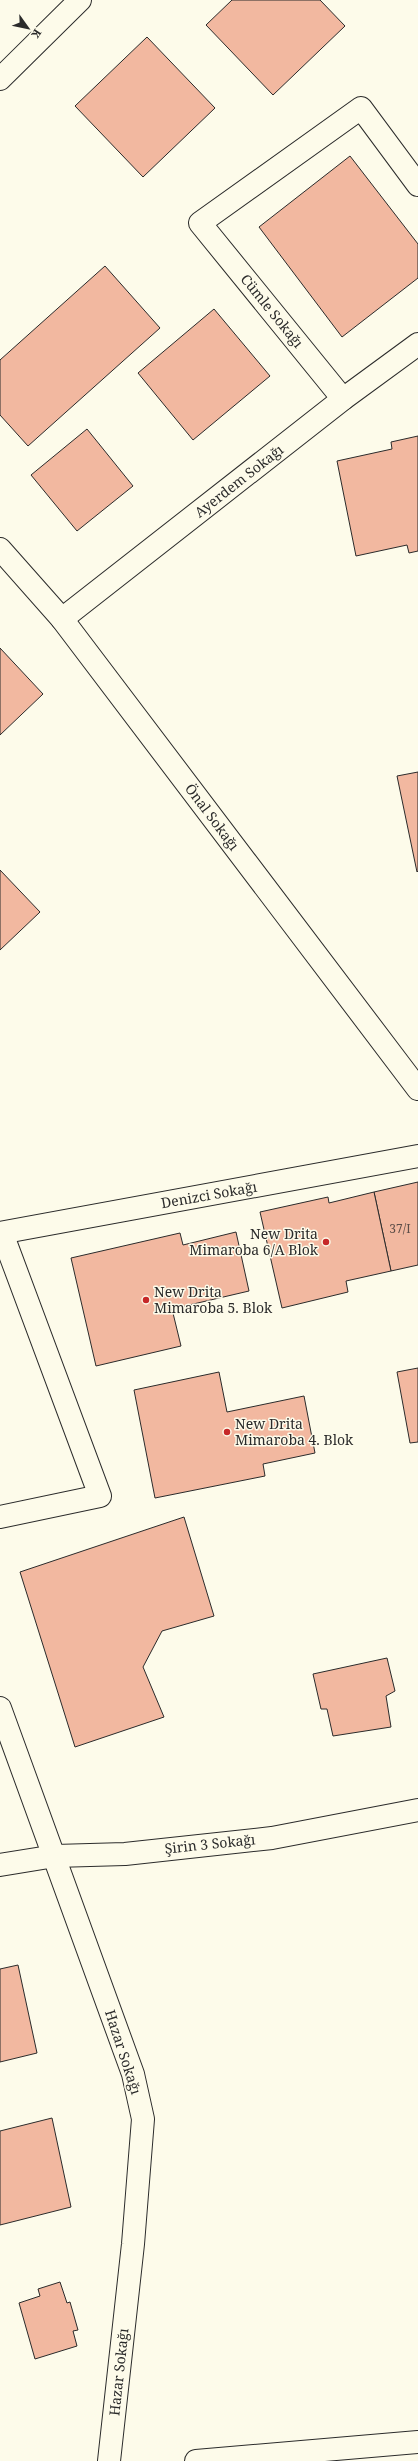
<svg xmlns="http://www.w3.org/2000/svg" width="418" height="2461" viewBox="0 0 418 2461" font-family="'Noto Serif',serif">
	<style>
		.building { fill: #f2b8a0; stroke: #2b2b2b }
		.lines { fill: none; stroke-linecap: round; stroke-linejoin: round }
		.minor-casing { stroke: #2b2b2b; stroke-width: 24 }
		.minor { stroke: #fdfbea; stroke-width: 22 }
		.poi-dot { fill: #c62828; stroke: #fdfbea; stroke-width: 1.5 }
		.labels { text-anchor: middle; stroke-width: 3; stroke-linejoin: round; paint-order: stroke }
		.number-label { font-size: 12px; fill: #5d4e48 }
		.street-label { font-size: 14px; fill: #2b2b2b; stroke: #fdfbea }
		.poi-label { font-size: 14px; fill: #2b2b2b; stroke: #fdfbea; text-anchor: start }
	</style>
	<rect width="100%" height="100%" fill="#fdfbea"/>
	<g class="building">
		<path d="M 232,0 L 320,0 L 345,26 L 273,95 L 206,25 Z"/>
		<path d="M 147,37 L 215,108 L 143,177 L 75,106 Z"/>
		<path d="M 350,156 L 418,244 L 418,278 L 342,337 L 259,227 Z"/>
		<path d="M 105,266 L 160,328 L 28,446 L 0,415 L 0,360 Z"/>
		<path d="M 214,309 L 270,376 L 193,440 L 138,373 Z"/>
		<path d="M 87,429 L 133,486 L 77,531 L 31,475 Z"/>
		<path d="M 418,436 L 418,551 L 409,553 L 407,545 L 356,556 L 337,461 L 392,449 L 391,442 Z"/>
		<path d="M 0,648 L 43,694 L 0,735 Z"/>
		<path d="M 418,772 L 418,871 L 417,872 L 397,776 Z"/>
		<path d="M 0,870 L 40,912 L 0,950 Z"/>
		<path d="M 418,1182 L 418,1265 L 391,1271 L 374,1192 Z"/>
		<path d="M 374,1192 L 391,1271 L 346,1281 L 348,1292 L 282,1308 L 260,1212 L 328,1197 L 329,1203 Z"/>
		<path d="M 236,1232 L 249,1291 L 172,1309 L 181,1346 L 96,1366 L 71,1258 L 180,1233 L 183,1245 Z"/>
		<path d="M 418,1368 L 418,1442 L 410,1443 L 397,1372 Z"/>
		<path d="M 219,1372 L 227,1412 L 304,1396 L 315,1453 L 263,1464 L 265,1476 L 155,1498 L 134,1390 Z"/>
		<path d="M 184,1517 L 214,1616 L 162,1631 L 143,1667 L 164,1717 L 75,1747 L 20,1572 Z"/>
		<path d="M 387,1658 L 395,1691 L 386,1696 L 391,1727 L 333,1736 L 327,1709 L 321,1709 L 313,1674 Z"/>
		<path d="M 18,1965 L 37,2053 L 0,2062 L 0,1969 Z"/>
		<path d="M 52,2118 L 71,2207 L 0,2225 L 0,2131 Z"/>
		<path d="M 60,2282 L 67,2303 L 70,2302 L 78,2330 L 73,2331 L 77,2346 L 35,2359 L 19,2303 L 40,2296 L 38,2289 Z"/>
	</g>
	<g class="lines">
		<g class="minor-casing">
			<g id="minor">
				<path d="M 0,79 L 80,0"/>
				<path d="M 343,399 L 200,223 L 361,108 L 418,185"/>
				<path d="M 0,549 L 62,619 L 418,1089"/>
				<path d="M 62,619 L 343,399 L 418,344"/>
				<path d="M 0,1233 L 418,1156"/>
				<path d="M 0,1517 L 100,1496 L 2,1233"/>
				<path d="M 0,1708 L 133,2074 L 143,2119 L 133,2244 L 109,2461"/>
				<path d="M 0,1865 L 55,1856 L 125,1854 L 272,1838 L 418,1810"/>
				<path d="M 196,2461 L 418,2442"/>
			</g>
		</g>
		<use href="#minor" class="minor"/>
	</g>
	<g class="poi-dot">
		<circle cx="326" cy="1242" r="4"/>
		<circle cx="146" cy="1300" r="4"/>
		<circle cx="227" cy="1432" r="4"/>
	</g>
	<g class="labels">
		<g class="number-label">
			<text x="400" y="1233">37/I</text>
		</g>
		<g class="street-label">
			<text transform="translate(272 311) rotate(51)" y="5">Cümle Sokağı</text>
			<text transform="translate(239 481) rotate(-38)" y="5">Ayerdem Sokağı</text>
			<text transform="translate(212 817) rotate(53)" y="5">Önal Sokağı</text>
			<text transform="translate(209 1195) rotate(-10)" y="5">Denizci Sokağı</text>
			<text transform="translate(210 1844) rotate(-6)" y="5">Şirin 3 Sokağı</text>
			<text transform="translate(123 2052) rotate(72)" y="5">Hazar Sokağı</text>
			<text transform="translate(119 2372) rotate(-84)" y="5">Hazar Sokağı</text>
		</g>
		<g class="poi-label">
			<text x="318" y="1239" text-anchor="end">New Drita<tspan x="318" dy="16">Mimaroba 6/A Blok</tspan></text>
			<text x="154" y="1297">New Drita<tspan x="154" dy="16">Mimaroba 5. Blok</tspan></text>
			<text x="235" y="1429">New Drita<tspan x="235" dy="16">Mimaroba 4. Blok</tspan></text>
		</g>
	</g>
	<g transform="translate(28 28) rotate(123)" stroke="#fdfbea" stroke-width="3" paint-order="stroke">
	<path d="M0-3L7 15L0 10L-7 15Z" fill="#2b2b2b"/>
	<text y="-6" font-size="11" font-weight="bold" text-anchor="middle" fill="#2b2b2b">K</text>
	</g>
</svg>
